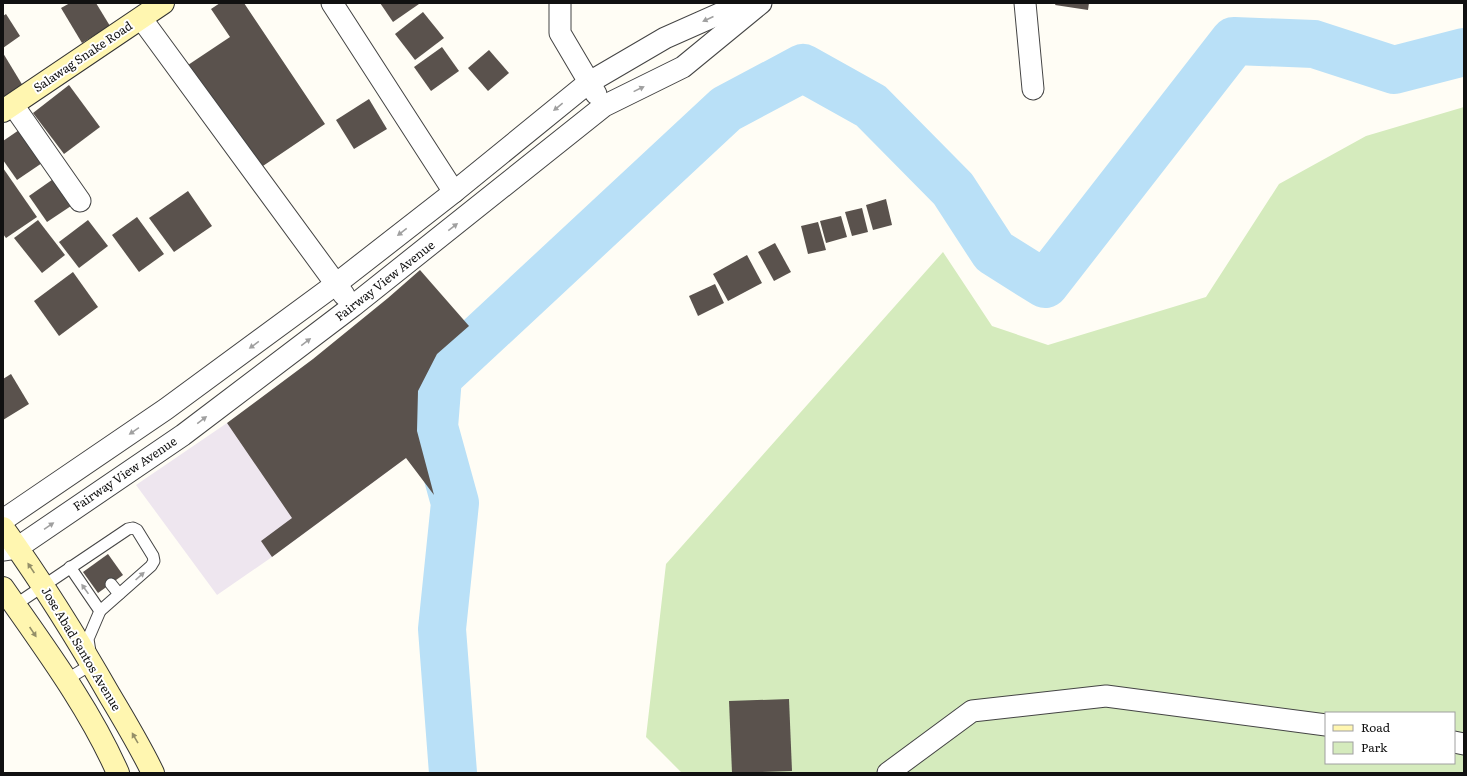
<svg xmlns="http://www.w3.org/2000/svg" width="1467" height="776" viewBox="0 0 1467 776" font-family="Literata,serif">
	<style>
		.industrial { fill: #eee6ef }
		.green { fill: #d5ebbd; fill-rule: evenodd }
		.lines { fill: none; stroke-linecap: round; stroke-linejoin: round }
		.river { stroke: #b9e0f7; stroke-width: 48 }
		.building { fill: #5a524d }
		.service-casing { stroke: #444; stroke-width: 13 }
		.minor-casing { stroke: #444; stroke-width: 23 }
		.secondary-casing { stroke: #333; stroke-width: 24 }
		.service { stroke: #fff; stroke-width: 11 }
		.minor { stroke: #fff; stroke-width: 21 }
		.secondary { stroke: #fff6b0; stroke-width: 22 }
		.oneway { fill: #a0a0a0 }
		.oneway2 { fill: #948f68 }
		.labels { text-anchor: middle; stroke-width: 4; stroke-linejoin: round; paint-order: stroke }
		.street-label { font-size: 12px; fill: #111; stroke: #fff }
	</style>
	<rect width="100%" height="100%" fill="#fffdf5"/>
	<path class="industrial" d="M 227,423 L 406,458 L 272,557 L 217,595 L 136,485 Z"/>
	<path class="green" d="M 1464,107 L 1464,773 L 682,773 L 646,737 L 666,564 L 943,252 L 992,326 L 1048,345 L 1206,297 L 1279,184 L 1366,136 ZM 1326,713 L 1454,713 L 1454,763 L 1326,763 Z"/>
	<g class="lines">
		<path class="river" d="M 453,773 L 442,629 L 455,503 L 434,427 L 438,377 L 726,109 L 803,68 L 871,106 L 953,189 L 994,252 L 1045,284 L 1234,41 L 1314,44 L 1394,70 L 1464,52"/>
	</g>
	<g class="building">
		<path d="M 70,3 L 96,3 L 110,26 L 82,43 L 61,8 Z"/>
		<path d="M 220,3 L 244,3 L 325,124 L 257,170 L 188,65 L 230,37 L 211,9 Z"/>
		<path d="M 380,3 L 419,3 L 419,4 L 393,22 Z"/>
		<path d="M 1056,3 L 1089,3 L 1088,10 L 1055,5 Z"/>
		<path d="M 423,12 L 444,38 L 415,60 L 395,34 Z"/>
		<path d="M 6,14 L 20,36 L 3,48 L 3,16 Z"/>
		<path d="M 442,47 L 459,71 L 431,91 L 414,67 Z"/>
		<path d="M 489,50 L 509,73 L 488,91 L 468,68 Z"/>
		<path d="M 3,53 L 23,86 L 3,99 Z"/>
		<path d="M 69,85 L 100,127 L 64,154 L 33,113 Z"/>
		<path d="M 369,99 L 387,129 L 354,149 L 336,120 Z"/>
		<path d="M 22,128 L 45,161 L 17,180 L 3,160 L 3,141 Z"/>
		<path d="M 3,168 L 37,217 L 6,238 L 3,234 Z"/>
		<path d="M 59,175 L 77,202 L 47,222 L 29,196 Z"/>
		<path d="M 188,191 L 212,226 L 174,252 L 149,218 Z"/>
		<path d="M 886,199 L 892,225 L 873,230 L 866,205 Z"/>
		<path d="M 862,208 L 868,232 L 852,236 L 845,212 Z"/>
		<path d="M 841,216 L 847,237 L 826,243 L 820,221 Z"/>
		<path d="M 137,217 L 164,254 L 139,272 L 112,235 Z"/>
		<path d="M 38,220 L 65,255 L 42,273 L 14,238 Z"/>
		<path d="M 88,220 L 108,246 L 79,268 L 59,242 Z"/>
		<path d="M 818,222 L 826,250 L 808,254 L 801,226 Z"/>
		<path d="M 775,243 L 791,272 L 774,281 L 758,252 Z"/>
		<path d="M 747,255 L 762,283 L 728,301 L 713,274 Z"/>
		<path d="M 420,270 L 469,326 L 437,354 L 418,391 L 417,431 L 434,495 L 406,458 L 272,557 L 261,541 L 292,518 L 227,423 L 313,359 L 388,298 Z"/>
		<path d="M 73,272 L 98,307 L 59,336 L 34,301 Z"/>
		<path d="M 715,284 L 724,303 L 698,316 L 689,296 Z"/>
		<path d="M 11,374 L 29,404 L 3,420 L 3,379 Z"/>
		<path d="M 108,554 L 123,575 L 98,593 L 83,572 Z"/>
		<path d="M 789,699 L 792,771 L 732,773 L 729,701 Z"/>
	</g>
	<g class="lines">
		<g class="service-casing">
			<g id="service">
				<path d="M 70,567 L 100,611"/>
				<path d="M 111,584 L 119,594"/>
				<path d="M 15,605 L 128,529 L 133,528 L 137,530 L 153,556 L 154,561 L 151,566 L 100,611 L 88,639 L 92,664 L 66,680"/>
			</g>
		</g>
		<g class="minor-casing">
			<g id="minor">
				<path d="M 332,3 L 454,192"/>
				<path d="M 560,3 L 560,33 L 596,94"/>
				<path d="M 1025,3 L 1033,89"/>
				<path d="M 141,18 L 344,295"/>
				<path d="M 13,105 L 80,201"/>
				<path d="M 3,520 L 166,409 L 336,284 L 454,192 L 588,83 L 665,38 L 744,3"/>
				<path d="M 3,550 L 17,548 L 183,435 L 353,306 L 604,106 L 683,67 L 761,3"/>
				<path d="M 1454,742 L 1464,744"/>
				<path d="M 888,773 L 972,711 L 1106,696 L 1326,725"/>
			</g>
		</g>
		<g class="secondary-casing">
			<g id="secondary">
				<path d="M 3,111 L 163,3"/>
				<path d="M 3,528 C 42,582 77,638 110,696 C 125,721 140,746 153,773"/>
				<path d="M 3,588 C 44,647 89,707 118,773"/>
			</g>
		</g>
		<use href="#service" class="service"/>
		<use href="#minor" class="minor"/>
		<use href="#secondary" class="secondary"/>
	</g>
	<defs><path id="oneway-solid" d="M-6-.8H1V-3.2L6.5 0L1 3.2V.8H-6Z"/></defs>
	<g class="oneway">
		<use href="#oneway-solid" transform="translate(708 19) rotate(156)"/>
		<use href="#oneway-solid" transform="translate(639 89) rotate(-26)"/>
		<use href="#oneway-solid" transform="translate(558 107) rotate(141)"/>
		<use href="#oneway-solid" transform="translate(453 227) rotate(-38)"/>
		<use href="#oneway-solid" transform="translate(402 232) rotate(142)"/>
		<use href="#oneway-solid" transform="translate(306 342) rotate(-37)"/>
		<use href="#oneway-solid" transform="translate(254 345) rotate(144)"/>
		<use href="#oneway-solid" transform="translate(202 420) rotate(-37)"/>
		<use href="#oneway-solid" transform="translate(134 431) rotate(146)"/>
		<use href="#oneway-solid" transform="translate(49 526) rotate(-34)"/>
		<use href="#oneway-solid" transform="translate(140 576) rotate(-42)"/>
		<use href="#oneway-solid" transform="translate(85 589) rotate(-125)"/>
	</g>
	<g class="oneway2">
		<use href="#oneway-solid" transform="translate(31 568) rotate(-124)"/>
		<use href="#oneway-solid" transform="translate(33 632) rotate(56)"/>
		<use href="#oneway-solid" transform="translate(135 738) rotate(-120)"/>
	</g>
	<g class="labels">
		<g class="street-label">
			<text transform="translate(83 57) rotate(-34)" y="4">Salawag Snake Road</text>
			<text transform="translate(385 281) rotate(-38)" y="4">Fairway View Avenue</text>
			<text transform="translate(125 474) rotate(-34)" y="4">Fairway View Avenue</text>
			<text transform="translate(81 649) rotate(59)" y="4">Jose Abad Santos Avenue</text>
		</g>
	</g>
	<rect width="1467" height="776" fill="none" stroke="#111111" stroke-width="8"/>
	<rect x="1325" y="712" width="130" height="52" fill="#ffffff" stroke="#a0a0a0"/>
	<rect x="1333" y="725" width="20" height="6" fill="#fff6b0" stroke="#a0a0a0"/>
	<text x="1361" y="732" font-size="12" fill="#111111">Road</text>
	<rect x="1333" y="742" width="20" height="12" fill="#d5ebbd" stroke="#a0a0a0"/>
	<text x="1361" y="752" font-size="12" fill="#111111">Park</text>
</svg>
